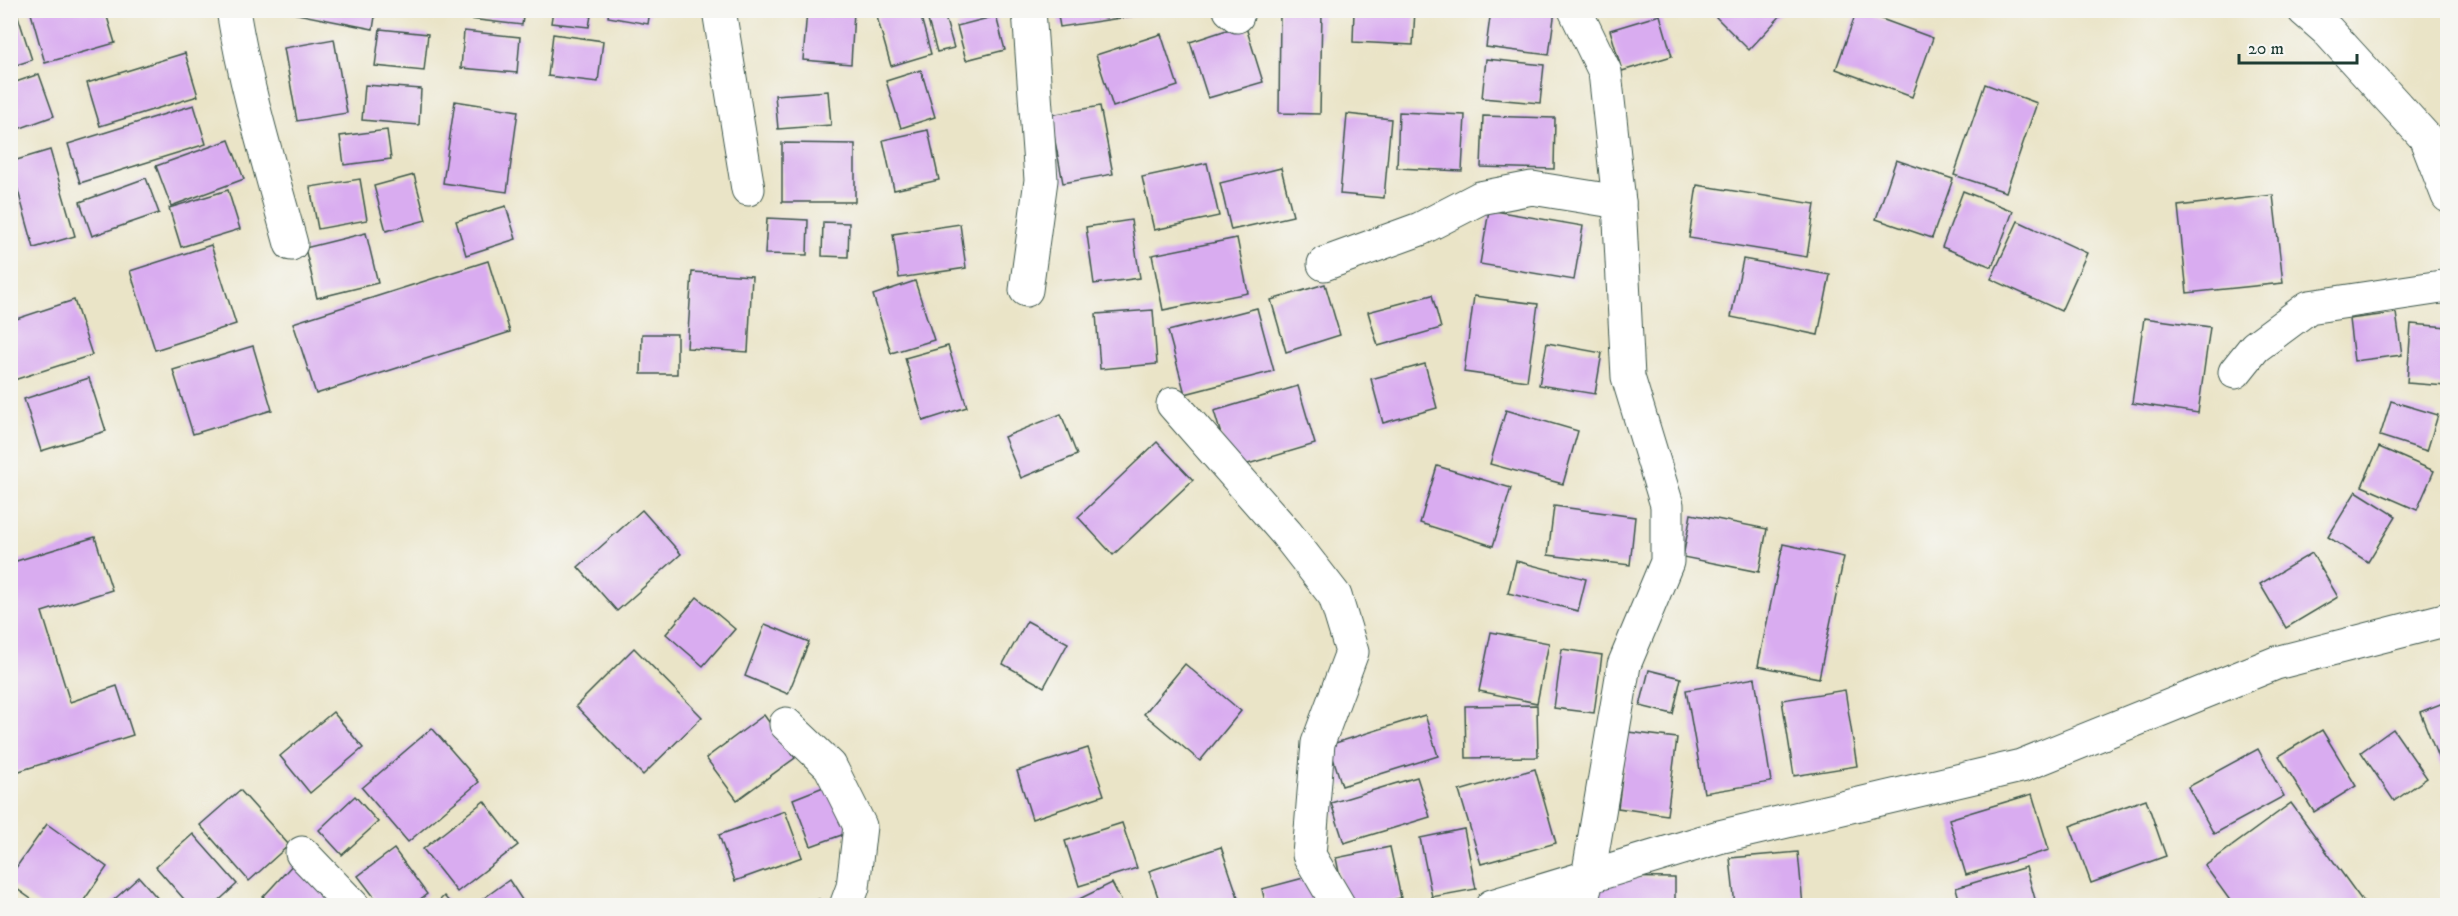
<svg xmlns="http://www.w3.org/2000/svg" width="2458" height="916" viewBox="0 0 2458 916" font-family="'IM FELL DW Pica',serif">
	<style>
		.building { fill: #d9acf0 }
		.lines { fill: none; stroke-linecap: round; stroke-linejoin: round }
		.minor-casing { stroke: #3d564a; stroke-width: 35 }
		.minor { stroke: #fff; stroke-width: 33 }
	</style>
	<rect width="100%" height="100%" fill="#f6f6f2"/>
	<filter id="ink" filterUnits="userSpaceOnUse"><feTurbulence type="fractalNoise" baseFrequency=".0167" numOctaves="2"/><feDisplacementMap in="SourceGraphic" scale="12" xChannelSelector="R" yChannelSelector="G"/><feConvolveMatrix kernelMatrix="1 2 1 2 8 2 1 2 1" color-interpolation-filters="sRGB"/></filter>
	<filter id="wash" filterUnits="userSpaceOnUse"><feTurbulence type="fractalNoise" baseFrequency=".008" numOctaves="4" result="noise"/><feDisplacementMap in="SourceGraphic" scale="24" xChannelSelector="R" yChannelSelector="G"/><feGaussianBlur stdDeviation="1.35" result="paint"/><feColorMatrix in="noise" values="0 0 0 0 0 0 0 0 0 0 0 0 0 0 0 0 0 1.4 0 .05"/><feComposite in="paint" operator="in"/></filter>
	<g filter="url(#wash)">
		<rect width="100%" height="100%" fill="#eae4c7"/>
		<g id="blocks">
			<g class="building">
				<path d="M 10,10 L 16,10 L 32,60 L 10,67 Z"/>
				<path d="M 30,10 L 105,10 L 115,43 L 45,63 Z"/>
				<path d="M 292,10 L 376,10 L 373,29 L 292,13 Z"/>
				<path d="M 437,10 L 524,10 L 522,25 L 436,15 Z"/>
				<path d="M 553,10 L 592,10 L 589,27 L 551,23 Z"/>
				<path d="M 609,10 L 650,10 L 648,24 L 608,17 Z"/>
				<path d="M 807,10 L 854,11 L 851,64 L 803,60 Z"/>
				<path d="M 900,10 L 919,10 L 931,54 L 891,66 L 877,17 Z"/>
				<path d="M 925,10 L 943,10 L 954,48 L 937,52 Z"/>
				<path d="M 1057,10 L 1161,10 L 1161,12 L 1060,27 Z"/>
				<path d="M 1280,10 L 1322,10 L 1320,114 L 1279,113 Z"/>
				<path d="M 1354,10 L 1415,10 L 1413,45 L 1353,42 Z"/>
				<path d="M 1491,10 L 1555,10 L 1549,55 L 1486,47 Z"/>
				<path d="M 1709,10 L 1786,10 L 1749,50 Z"/>
				<path d="M 1857,10 L 1933,38 L 1912,97 L 1836,69 Z"/>
				<path d="M 1660,15 L 1672,56 L 1622,71 L 1610,30 Z"/>
				<path d="M 996,16 L 1005,50 L 966,60 L 957,26 Z"/>
				<path d="M 1245,24 L 1263,82 L 1208,98 L 1190,42 Z"/>
				<path d="M 380,29 L 428,34 L 424,71 L 375,66 Z"/>
				<path d="M 464,31 L 520,37 L 517,73 L 461,68 Z"/>
				<path d="M 553,34 L 603,41 L 598,82 L 548,76 Z"/>
				<path d="M 1161,34 L 1178,86 L 1113,107 L 1096,55 Z"/>
				<path d="M 334,39 L 347,113 L 297,121 L 284,48 Z"/>
				<path d="M 185,53 L 198,96 L 100,126 L 87,83 Z"/>
				<path d="M 1486,59 L 1544,65 L 1540,103 L 1482,98 Z"/>
				<path d="M 921,70 L 935,117 L 901,128 L 886,81 Z"/>
				<path d="M 39,74 L 54,116 L 10,132 L 10,84 Z"/>
				<path d="M 1985,84 L 2037,103 L 2006,192 L 1954,175 Z"/>
				<path d="M 365,85 L 421,89 L 419,125 L 362,120 Z"/>
				<path d="M 828,91 L 831,125 L 778,129 L 775,95 Z"/>
				<path d="M 455,101 L 518,111 L 507,192 L 443,183 Z"/>
				<path d="M 194,105 L 206,144 L 80,183 L 68,144 Z"/>
				<path d="M 1100,106 L 1113,174 L 1063,183 L 1050,115 Z"/>
				<path d="M 1399,112 L 1465,115 L 1462,171 L 1397,168 Z"/>
				<path d="M 1347,114 L 1391,119 L 1384,198 L 1340,194 Z"/>
				<path d="M 1483,116 L 1555,118 L 1554,169 L 1481,167 Z"/>
				<path d="M 387,130 L 391,159 L 344,165 L 340,136 Z"/>
				<path d="M 928,130 L 939,180 L 894,190 L 883,140 Z"/>
				<path d="M 229,140 L 244,179 L 171,206 L 156,166 Z"/>
				<path d="M 782,143 L 855,144 L 855,202 L 782,202 Z"/>
				<path d="M 50,150 L 75,236 L 34,248 L 10,162 Z"/>
				<path d="M 1896,160 L 1953,179 L 1932,238 L 1876,219 Z"/>
				<path d="M 1207,163 L 1219,216 L 1154,230 L 1142,177 Z"/>
				<path d="M 1281,168 L 1293,216 L 1231,230 L 1220,183 Z"/>
				<path d="M 414,175 L 426,220 L 386,231 L 374,186 Z"/>
				<path d="M 146,178 L 159,213 L 92,236 L 80,202 Z"/>
				<path d="M 360,179 L 367,220 L 318,229 L 310,187 Z"/>
				<path d="M 1697,185 L 1815,204 L 1807,257 L 1689,238 Z"/>
				<path d="M 228,190 L 240,229 L 181,247 L 169,208 Z"/>
				<path d="M 1963,191 L 2013,211 L 1992,267 L 1942,247 Z"/>
				<path d="M 2273,195 L 2283,283 L 2187,293 L 2178,206 Z"/>
				<path d="M 506,206 L 516,239 L 466,255 L 456,221 Z"/>
				<path d="M 1489,210 L 1583,226 L 1574,280 L 1480,264 Z"/>
				<path d="M 767,218 L 808,220 L 807,255 L 765,254 Z"/>
				<path d="M 1131,220 L 1140,278 L 1094,284 L 1086,227 Z"/>
				<path d="M 2018,221 L 2087,253 L 2061,311 L 1991,279 Z"/>
				<path d="M 823,222 L 849,223 L 848,257 L 822,256 Z"/>
				<path d="M 960,224 L 966,268 L 899,278 L 893,234 Z"/>
				<path d="M 366,233 L 378,283 L 317,298 L 305,248 Z"/>
				<path d="M 1237,238 L 1248,293 L 1163,310 L 1152,255 Z"/>
				<path d="M 211,245 L 236,324 L 155,350 L 130,271 Z"/>
				<path d="M 1743,259 L 1830,275 L 1818,335 L 1731,317 Z"/>
				<path d="M 488,261 L 510,332 L 316,394 L 293,323 Z"/>
				<path d="M 692,272 L 752,276 L 748,352 L 687,348 Z"/>
				<path d="M 915,281 L 934,340 L 891,353 L 873,295 Z"/>
				<path d="M 1325,284 L 1340,335 L 1286,352 L 1271,300 Z"/>
				<path d="M 1432,295 L 1441,328 L 1378,346 L 1368,312 Z"/>
				<path d="M 1474,296 L 1538,304 L 1527,381 L 1464,372 Z"/>
				<path d="M 74,300 L 92,355 L 11,381 L 10,321 Z"/>
				<path d="M 1257,308 L 1274,371 L 1185,394 L 1168,331 Z"/>
				<path d="M 1153,310 L 1157,364 L 1100,369 L 1096,314 Z"/>
				<path d="M 2396,313 L 2402,355 L 2354,361 L 2349,319 Z"/>
				<path d="M 2144,318 L 2210,327 L 2198,413 L 2132,403 Z"/>
				<path d="M 2411,324 L 2448,327 L 2446,386 L 2407,383 Z"/>
				<path d="M 642,334 L 677,334 L 677,374 L 641,374 Z"/>
				<path d="M 1547,343 L 1602,353 L 1595,394 L 1539,385 Z"/>
				<path d="M 253,346 L 272,410 L 193,434 L 173,370 Z"/>
				<path d="M 948,346 L 967,407 L 923,421 L 905,358 Z"/>
				<path d="M 1425,364 L 1437,408 L 1383,423 L 1371,379 Z"/>
				<path d="M 89,378 L 106,431 L 41,451 L 24,399 Z"/>
				<path d="M 1298,386 L 1315,444 L 1231,469 L 1214,411 Z"/>
				<path d="M 2391,401 L 2438,415 L 2427,451 L 2380,436 Z"/>
				<path d="M 1506,410 L 1578,431 L 1563,484 L 1490,464 Z"/>
				<path d="M 1061,414 L 1077,455 L 1021,478 L 1004,437 Z"/>
				<path d="M 1157,442 L 1193,480 L 1113,555 L 1078,517 Z"/>
				<path d="M 2379,447 L 2434,471 L 2417,510 L 2362,486 Z"/>
				<path d="M 1437,466 L 1511,488 L 1493,546 L 1420,523 Z"/>
				<path d="M 2356,491 L 2396,516 L 2368,562 L 2328,537 Z"/>
				<path d="M 1554,506 L 1635,517 L 1630,565 L 1548,555 Z"/>
				<path d="M 642,510 L 681,554 L 617,611 L 578,567 Z"/>
				<path d="M 1691,514 L 1767,529 L 1759,572 L 1683,557 Z"/>
				<path d="M 95,537 L 112,590 L 42,612 L 70,702 L 117,686 L 133,735 L 10,774 L 10,555 L 13,562 Z"/>
				<path d="M 1783,544 L 1844,557 L 1819,678 L 1758,666 Z"/>
				<path d="M 2312,553 L 2338,597 L 2286,628 L 2260,584 Z"/>
				<path d="M 1516,561 L 1586,579 L 1578,611 L 1508,593 Z"/>
				<path d="M 697,597 L 735,629 L 703,666 L 666,634 Z"/>
				<path d="M 1027,621 L 1068,643 L 1044,687 L 1003,664 Z"/>
				<path d="M 765,624 L 809,642 L 788,694 L 745,676 Z"/>
				<path d="M 1491,632 L 1549,643 L 1537,703 L 1479,691 Z"/>
				<path d="M 634,648 L 702,717 L 643,775 L 576,706 Z"/>
				<path d="M 1562,649 L 1602,655 L 1594,713 L 1554,708 Z"/>
				<path d="M 1185,664 L 1241,711 L 1200,761 L 1144,714 Z"/>
				<path d="M 1649,670 L 1681,678 L 1673,714 L 1640,706 Z"/>
				<path d="M 1755,678 L 1771,782 L 1704,793 L 1686,690 Z"/>
				<path d="M 1845,690 L 1857,766 L 1794,776 L 1782,700 Z"/>
				<path d="M 2448,701 L 2448,769 L 2443,770 L 2420,712 Z"/>
				<path d="M 1537,705 L 1538,757 L 1466,758 L 1465,706 Z"/>
				<path d="M 333,712 L 363,748 L 310,793 L 280,756 Z"/>
				<path d="M 764,715 L 795,758 L 737,800 L 706,758 Z"/>
				<path d="M 1425,715 L 1438,756 L 1342,786 L 1329,745 Z"/>
				<path d="M 432,728 L 479,782 L 408,842 L 362,788 Z"/>
				<path d="M 2393,729 L 2427,778 L 2394,801 L 2361,752 Z"/>
				<path d="M 2322,730 L 2356,786 L 2314,812 L 2279,756 Z"/>
				<path d="M 1628,732 L 1677,738 L 1667,815 L 1618,808 Z"/>
				<path d="M 1088,748 L 1104,795 L 1032,819 L 1017,771 Z"/>
				<path d="M 2258,749 L 2284,796 L 2214,834 L 2188,787 Z"/>
				<path d="M 1535,769 L 1556,843 L 1481,864 L 1459,791 Z"/>
				<path d="M 1417,777 L 1430,817 L 1344,843 L 1331,803 Z"/>
				<path d="M 831,784 L 850,832 L 811,846 L 793,799 Z"/>
				<path d="M 240,790 L 289,845 L 249,881 L 200,825 Z"/>
				<path d="M 2032,794 L 2049,850 L 1966,875 L 1949,819 Z"/>
				<path d="M 355,796 L 378,822 L 342,855 L 319,830 Z"/>
				<path d="M 2146,799 L 2166,856 L 2091,883 L 2070,826 Z"/>
				<path d="M 484,801 L 518,845 L 457,892 L 423,849 Z"/>
				<path d="M 2291,803 L 2366,906 L 2234,906 L 2205,866 Z"/>
				<path d="M 785,811 L 802,857 L 735,881 L 719,835 Z"/>
				<path d="M 1122,823 L 1137,868 L 1079,886 L 1065,841 Z"/>
				<path d="M 47,824 L 107,867 L 80,906 L 41,906 L 10,884 L 10,876 Z"/>
				<path d="M 1464,829 L 1476,889 L 1432,897 L 1420,838 Z"/>
				<path d="M 193,834 L 237,884 L 213,906 L 190,906 L 156,867 Z"/>
				<path d="M 1221,847 L 1241,906 L 1161,906 L 1149,871 Z"/>
				<path d="M 1390,847 L 1401,898 L 1367,906 L 1346,906 L 1336,858 Z"/>
				<path d="M 394,849 L 427,894 L 411,906 L 381,906 L 358,876 Z"/>
				<path d="M 1798,852 L 1803,906 L 1735,906 L 1730,858 Z"/>
				<path d="M 296,861 L 343,906 L 272,906 L 263,897 Z"/>
				<path d="M 2026,867 L 2037,906 L 1961,906 L 1956,888 Z"/>
				<path d="M 1311,876 L 1319,906 L 1266,906 L 1262,889 Z"/>
				<path d="M 139,877 L 160,901 L 156,906 L 107,906 Z"/>
				<path d="M 1599,877 L 1675,878 L 1675,906 L 1599,906 Z"/>
				<path d="M 509,880 L 526,906 L 473,906 Z"/>
				<path d="M 1112,883 L 1122,902 L 1115,906 L 1065,906 Z"/>
				<path d="M 444,896 L 453,906 L 434,906 Z"/>
				<path d="M 819,899 L 821,906 L 802,906 L 802,905 Z"/>
			</g>
		</g>
	</g>
	<g filter="url(#ink)">
		<use href="#blocks" fill-opacity="0" stroke="#3d564a" stroke-width="1.5"/>
		<g class="lines">
			<g class="minor-casing">
				<g id="minor">
					<path d="M 233,10 C 246,90 270,167 291,244"/>
					<path d="M 719,10 L 748,189"/>
					<path d="M 1230,10 L 1237,16"/>
					<path d="M 1575,10 L 1605,72 L 1619,202 L 1628,377 L 1667,505 L 1667,562 L 1624,665 L 1588,877 L 1580,906"/>
					<path d="M 2304,10 L 2328,31 L 2425,137 L 2448,196"/>
					<path d="M 1324,264 L 1420,229 L 1480,198 L 1532,188 L 1619,202"/>
					<path d="M 1026,290 L 1041,180 L 1029,10"/>
					<path d="M 2235,372 L 2255,347 L 2309,307 L 2448,286"/>
					<path d="M 1173,404 L 1286,533 L 1335,596 L 1352,652 L 1318,743 L 1309,855 L 1339,906"/>
					<path d="M 786,724 L 830,766 L 860,826 L 853,887 L 846,906"/>
					<path d="M 302,853 L 353,906"/>
					<path d="M 1492,906 L 1719,837 L 2021,766 L 2276,663 L 2448,619"/>
				</g>
			</g>
			<use href="#minor" class="minor"/>
		</g>
	</g>
	<rect width="2458" height="916" fill="none" stroke="#f6f6f2" stroke-width="36"/>
	<path d="M2239 54v9h118v-9" fill="none" stroke="#1f3d34" stroke-width="3"/>
	<text x="2248" y="54" font-size="18" fill="#1f3d34" stroke="#f6f6f2" stroke-width="4.5" paint-order="stroke">20 m</text>
</svg>
